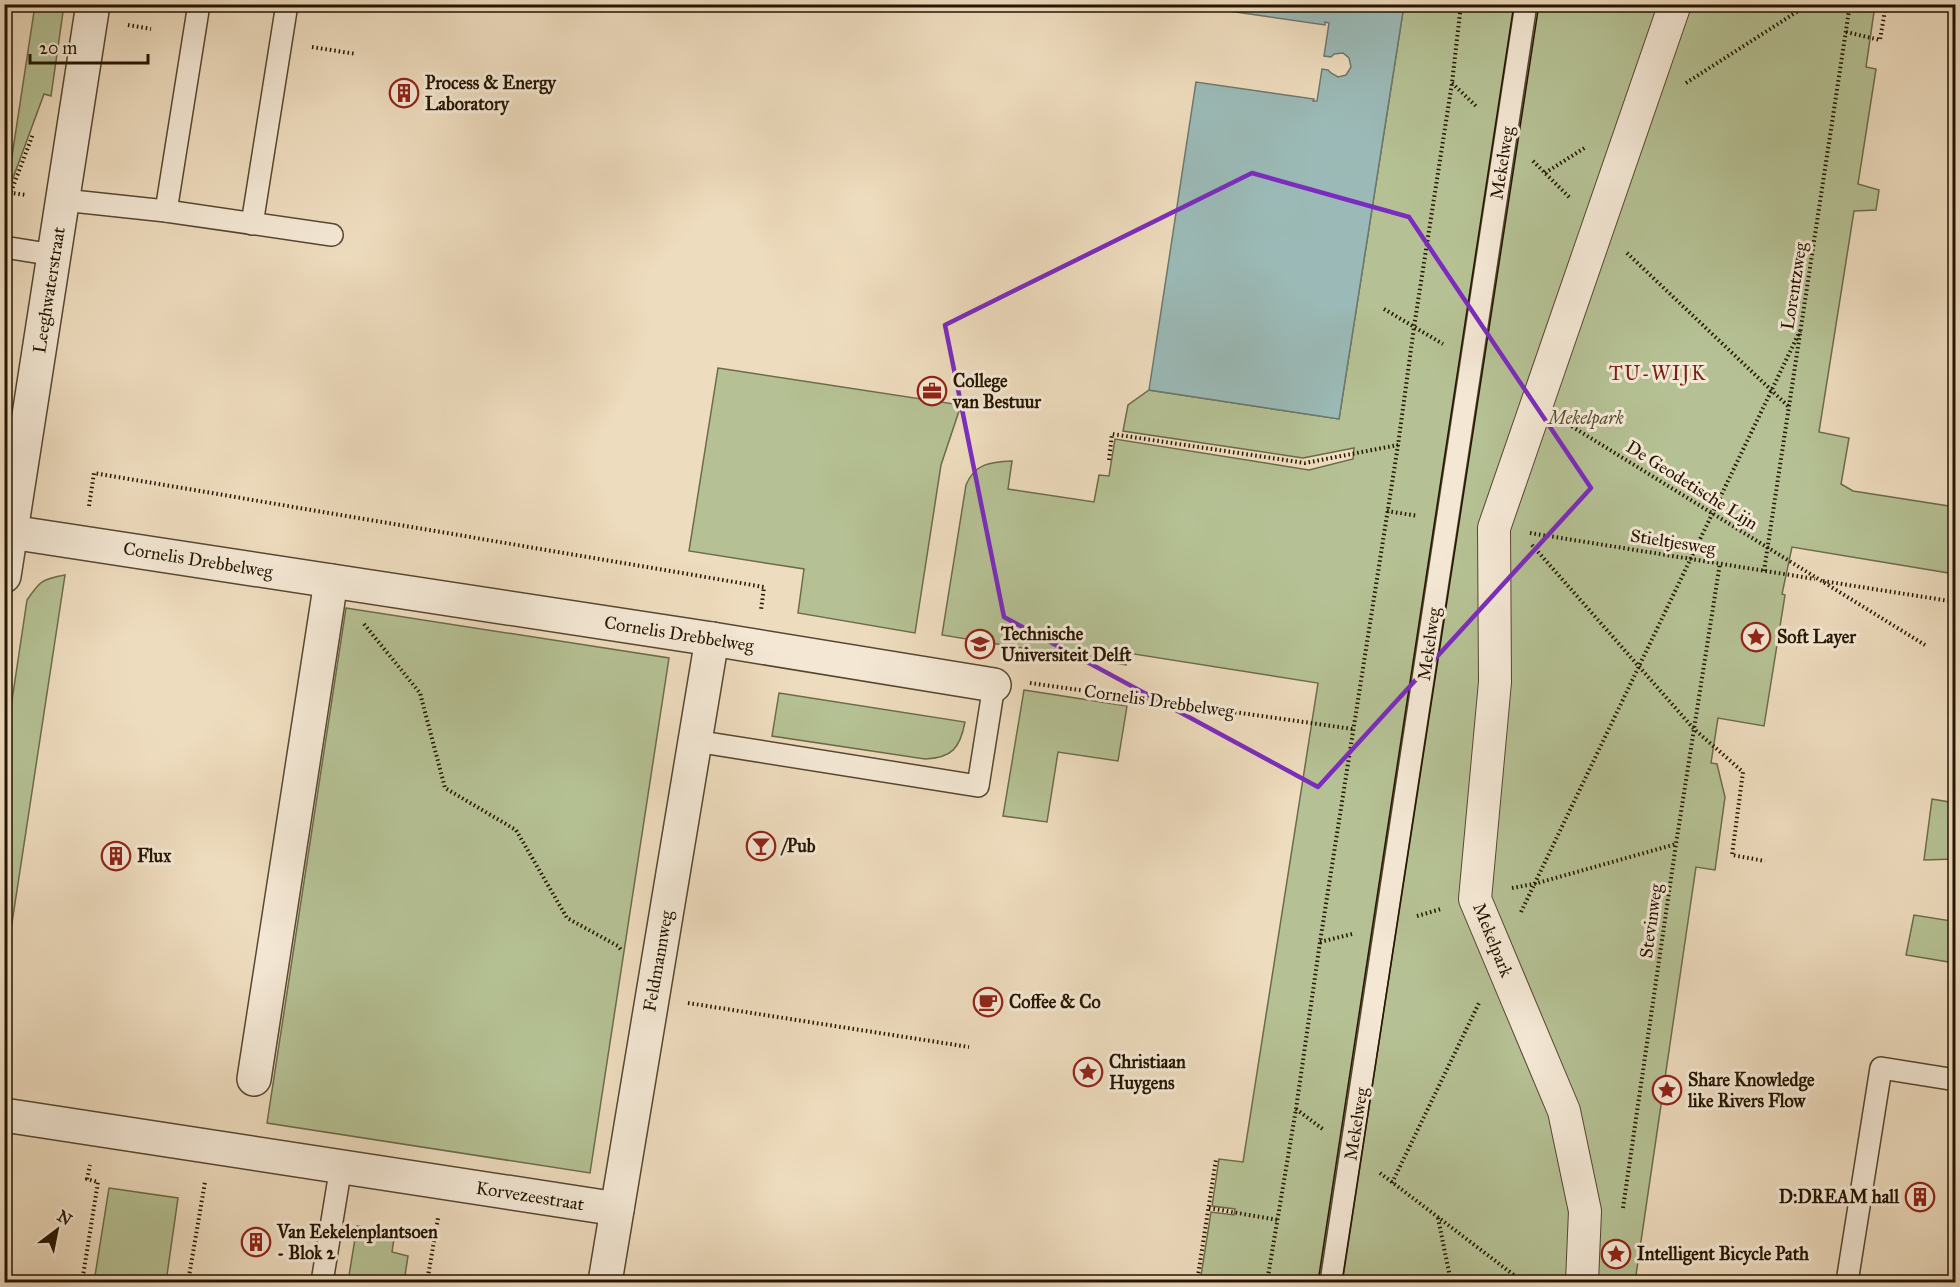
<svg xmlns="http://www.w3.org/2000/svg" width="1960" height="1287" viewBox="0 0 1960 1287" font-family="'IM FELL Great Primer',serif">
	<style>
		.green { fill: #b5c194; stroke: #6d6b4a; stroke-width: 1.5 }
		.water { fill: #9bbab7; stroke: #6c786e; stroke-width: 1.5 }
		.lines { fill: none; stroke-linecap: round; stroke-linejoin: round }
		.service-casing { stroke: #574730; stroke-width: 24 }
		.pedestrian-casing { stroke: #574730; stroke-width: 34 }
		.minor-casing { stroke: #574730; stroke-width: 36 }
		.path { stroke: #251500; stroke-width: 4; stroke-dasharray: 1.5 3; stroke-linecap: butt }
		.service { stroke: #f4e8d5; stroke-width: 21 }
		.pedestrian { stroke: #f4e8d5; stroke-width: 32 }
		.minor { stroke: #f4e8d5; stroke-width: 33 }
		.tram { stroke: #251500; stroke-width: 1.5 }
		.marked { fill: none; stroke: #7b2cbf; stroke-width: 4.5; stroke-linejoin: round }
		.labels { text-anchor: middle; stroke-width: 6; stroke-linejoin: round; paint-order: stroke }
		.poi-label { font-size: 18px; font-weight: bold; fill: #251500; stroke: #f4e8d5; text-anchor: start }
		.street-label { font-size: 18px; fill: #251500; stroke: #f4e8d5 }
		.park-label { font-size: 18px; font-style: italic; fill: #575134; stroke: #f4e8d5 }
		.neighbourhood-label { font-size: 20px; letter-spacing: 1.5px; fill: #7a1f14; stroke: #f4e8d5 }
	</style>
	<rect width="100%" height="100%" fill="#eedcbe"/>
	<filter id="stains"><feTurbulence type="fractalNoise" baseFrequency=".00333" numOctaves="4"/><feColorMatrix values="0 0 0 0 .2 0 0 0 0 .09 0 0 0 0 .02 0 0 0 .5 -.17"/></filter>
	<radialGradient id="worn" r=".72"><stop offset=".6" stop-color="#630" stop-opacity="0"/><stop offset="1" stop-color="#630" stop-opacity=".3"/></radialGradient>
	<g class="green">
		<path d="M 35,5 L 64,5 L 51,96 L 44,94 L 9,189 L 7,189 Z"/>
		<path d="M 1404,5 L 1875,5 L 1866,67 L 1876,69 L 1858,184 L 1879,190 L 1876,210 L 1854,211 L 1819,432 L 1849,438 L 1841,484 L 1853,491 L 1955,507 L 1955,574 L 1792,547 L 1782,594 L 1785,595 L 1764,726 L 1718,718 L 1711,763 L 1717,764 L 1725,797 L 1715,870 L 1696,867 L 1635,1282 L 1200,1282 L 1211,1212 L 1234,1215 L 1235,1209 L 1212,1206 L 1219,1159 L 1243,1162 L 1318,683 L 1128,653 L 1126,665 L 942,635 L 966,485 C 975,463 991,462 1012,461 L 1008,489 L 1094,502 L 1099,475 L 1109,476 L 1115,439 L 1309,470 L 1353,459 L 1354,448 L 1303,458 L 1123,431 L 1128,405 L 1149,390 L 1339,419 Z"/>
		<path d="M 718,368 L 961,405 L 941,465 L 915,633 L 798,613 L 804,569 L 689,551 Z"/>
		<path d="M 65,575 L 5,969 L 5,747 L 27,600 C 40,581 42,579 65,575 Z"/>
		<path d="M 346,608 L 669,658 L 590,1173 L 267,1123 Z"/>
		<path d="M 1024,690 L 1127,706 L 1118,761 L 1058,752 L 1047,822 L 1003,816 Z"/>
		<path d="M 779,693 L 965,722 C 960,748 952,758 925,759 L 772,736 Z"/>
		<path d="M 1932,799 L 1955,803 L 1955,859 L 1924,860 Z"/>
		<path d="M 1952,907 L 1955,908 L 1955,963 L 1906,955 L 1914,915 L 1951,921 Z"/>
		<path d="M 109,1188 L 178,1198 L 166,1282 L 94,1282 Z"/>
		<path d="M 357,1226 L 395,1232 L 392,1252 L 408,1256 L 404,1282 L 348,1282 Z"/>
	</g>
	<path class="water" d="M 1187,5 L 1404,5 L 1339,419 L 1149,390 L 1196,82 L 1314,99 L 1313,101 L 1317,101 L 1322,69 L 1328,70 L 1331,73 L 1338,77 L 1346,75 L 1351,67 L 1349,58 L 1343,53 L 1334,54 L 1331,57 L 1324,56 L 1329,23 L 1325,22 L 1325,25 Z"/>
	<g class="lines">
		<g class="service-casing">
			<g id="service">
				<path d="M 63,200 L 166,211 L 332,235"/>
				<path d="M 166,211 L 199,4"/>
				<path d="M 252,224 L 287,4"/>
				<path d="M 4,247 L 54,255"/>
				<path d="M 695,741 L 978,786 L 994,685"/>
				<path d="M 322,1282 L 341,1166"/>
				<path d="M 1331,1282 L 1526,4"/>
				<path d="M 1847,1282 L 1881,1068 L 1956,1080"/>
			</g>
		</g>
		<g class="pedestrian-casing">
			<path id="pedestrian" d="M 1582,1282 L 1585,1211 L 1564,1111 L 1475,899 L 1495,682 L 1494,528 L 1675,4"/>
		</g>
		<g class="minor-casing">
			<g id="minor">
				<path d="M 4,531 L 712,639 L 994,685"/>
				<path d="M 4,576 L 93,4"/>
				<path d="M 254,1079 L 331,581"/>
				<path d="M 4,1115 L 617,1209"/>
				<path d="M 605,1282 L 712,639"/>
			</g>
		</g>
		<g class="path">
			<path d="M 128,25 L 151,29"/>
			<path d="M 1846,32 L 1880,40 L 1886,4"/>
			<path d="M 312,47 L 356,54"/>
			<path d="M 1452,83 L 1478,108"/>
			<path d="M 1686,83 L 1809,4"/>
			<path d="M 1533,161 L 1570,198"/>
			<path d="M 1545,173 L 1586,147"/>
			<path d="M 5,192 L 26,195"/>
			<path d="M 11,192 L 33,134"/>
			<path d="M 1627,253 L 1789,407"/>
			<path d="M 1384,309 L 1443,344"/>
			<path d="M 1568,424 L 1925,645"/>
			<path d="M 1109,460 L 1112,434 L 1305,463 L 1398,445"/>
			<path d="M 89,506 L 94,473 L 764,587 L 761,610"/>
			<path d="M 1387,511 L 1418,516"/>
			<path d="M 1530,533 L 1815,579"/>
			<path d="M 1532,545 L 1694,729 L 1743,772 L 1732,855 L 1765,861"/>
			<path d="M 1764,571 L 1850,4"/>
			<path d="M 1823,581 L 1956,602"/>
			<path d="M 364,624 L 420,693 L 445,788 L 516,830 L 567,918 L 618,946 L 622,951"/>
			<path d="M 1030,683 L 1353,729"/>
			<path d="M 1512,888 L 1534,884 L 1676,844"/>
			<path d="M 1521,912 L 1800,331"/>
			<path d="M 1417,916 L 1441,909"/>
			<path d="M 1320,942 L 1352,934"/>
			<path d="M 688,1003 L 969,1047"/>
			<path d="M 1296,1109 L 1324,1130"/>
			<path d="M 1380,1173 L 1523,1282"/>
			<path d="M 1392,1183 L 1479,1003"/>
			<path d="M 1209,1208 L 1278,1220"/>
			<path d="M 1623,1208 L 1676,844 L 1720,563"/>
			<path d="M 1438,1218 L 1451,1282"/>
			<path d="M 82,1282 L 98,1182 L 87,1179 L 90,1165"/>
			<path d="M 188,1282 L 205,1182"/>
			<path d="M 427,1282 L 438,1218"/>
			<path d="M 1197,1282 L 1216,1159"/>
			<path d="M 1267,1282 L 1296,1109 L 1320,942 L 1398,445 L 1414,327 L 1452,83 L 1461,4"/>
		</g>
		<use href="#service" class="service"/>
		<use href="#pedestrian" class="pedestrian"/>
		<use href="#minor" class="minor"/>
		<g class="tram">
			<path d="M 1318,1282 L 1514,4"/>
			<path d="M 1342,1282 L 1539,4"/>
		</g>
	</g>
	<path class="marked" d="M 1252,173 L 1409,217 L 1591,488 L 1318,787 L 1004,617 L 945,325 Z"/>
	<defs>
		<g id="building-ring" transform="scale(1.5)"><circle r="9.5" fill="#f4e8d5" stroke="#8f2418" stroke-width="1.5"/><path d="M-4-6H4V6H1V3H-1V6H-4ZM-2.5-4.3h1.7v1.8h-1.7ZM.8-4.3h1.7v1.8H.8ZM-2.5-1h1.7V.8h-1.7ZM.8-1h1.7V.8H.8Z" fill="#8f2418"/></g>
		<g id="office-ring" transform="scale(1.5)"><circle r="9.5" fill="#f4e8d5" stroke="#8f2418" stroke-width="1.5"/><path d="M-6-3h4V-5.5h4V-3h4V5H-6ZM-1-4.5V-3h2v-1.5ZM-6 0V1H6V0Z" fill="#8f2418"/></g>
		<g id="sight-ring" transform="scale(1.5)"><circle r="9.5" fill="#f4e8d5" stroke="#8f2418" stroke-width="1.5"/><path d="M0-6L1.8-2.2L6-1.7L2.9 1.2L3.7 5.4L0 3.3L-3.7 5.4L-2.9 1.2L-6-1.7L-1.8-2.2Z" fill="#8f2418"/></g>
		<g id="university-ring" transform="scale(1.5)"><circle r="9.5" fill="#f4e8d5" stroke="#8f2418" stroke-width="1.5"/><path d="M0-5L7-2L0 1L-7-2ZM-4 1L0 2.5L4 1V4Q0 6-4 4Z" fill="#8f2418"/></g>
		<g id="bar-ring" transform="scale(1.5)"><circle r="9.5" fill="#f4e8d5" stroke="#8f2418" stroke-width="1.5"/><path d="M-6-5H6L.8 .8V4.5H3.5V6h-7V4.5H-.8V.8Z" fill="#8f2418"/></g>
		<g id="cafe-ring" transform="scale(1.5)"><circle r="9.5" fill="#f4e8d5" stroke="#8f2418" stroke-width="1.5"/><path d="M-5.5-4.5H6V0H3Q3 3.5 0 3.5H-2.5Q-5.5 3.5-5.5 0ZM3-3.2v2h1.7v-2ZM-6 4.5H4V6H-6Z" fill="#8f2418"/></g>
	</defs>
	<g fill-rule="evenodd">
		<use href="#building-ring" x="404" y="93"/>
		<use href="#office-ring" x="932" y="391"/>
		<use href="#sight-ring" x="1756" y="637"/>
		<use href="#university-ring" x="980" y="644"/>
		<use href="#bar-ring" x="761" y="846"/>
		<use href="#building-ring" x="116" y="856"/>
		<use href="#cafe-ring" x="988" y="1002"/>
		<use href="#sight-ring" x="1088" y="1072"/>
		<use href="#sight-ring" x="1667" y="1090"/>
		<use href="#building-ring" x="1920" y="1197"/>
		<use href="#building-ring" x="256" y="1242"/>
		<use href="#sight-ring" x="1616" y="1254"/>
	</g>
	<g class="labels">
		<g class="poi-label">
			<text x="425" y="89">Process &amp; Energy<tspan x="425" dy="21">Laboratory</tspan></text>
			<text x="953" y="387">College<tspan x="953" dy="21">van Bestuur</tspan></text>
			<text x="1001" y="640">Technische<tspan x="1001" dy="21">Universiteit Delft</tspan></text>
			<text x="1777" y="643">Soft Layer</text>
			<text x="782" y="852">/Pub</text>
			<text x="137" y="862">Flux</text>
			<text x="1009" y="1008">Coffee &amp; Co</text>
			<text x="1109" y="1068">Christiaan<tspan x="1109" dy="21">Huygens</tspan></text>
			<text x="1688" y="1086">Share Knowledge<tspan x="1688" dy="21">like Rivers Flow</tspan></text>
			<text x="1899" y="1203" text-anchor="end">D:DREAM hall</text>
			<text x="277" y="1238">Van Eekelenplantsoen<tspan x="277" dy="21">- Blok 2</tspan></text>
			<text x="1637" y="1260">Intelligent Bicycle Path</text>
		</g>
		<g class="street-label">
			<text transform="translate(1502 163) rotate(-81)" y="6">Mekelweg</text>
			<text transform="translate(1794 286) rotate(-81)" y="6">Lorentzweg</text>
			<text transform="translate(49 290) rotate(-81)" y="6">Leeghwaterstraat</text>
			<text transform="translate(1692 485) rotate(32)" y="6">De Geodetische Lijn</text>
			<text transform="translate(1673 542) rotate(9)" y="6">Stieltjesweg</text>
			<text transform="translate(198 560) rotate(9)" y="6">Cornelis Drebbelweg</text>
			<text transform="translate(679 634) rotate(9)" y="6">Cornelis Drebbelweg</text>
			<text transform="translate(1429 644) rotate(-82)" y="6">Mekelweg</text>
			<text transform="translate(1159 701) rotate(8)" y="6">Cornelis Drebbelweg</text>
			<text transform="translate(1651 921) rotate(-82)" y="6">Stevinweg</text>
			<text transform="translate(1493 940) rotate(68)" y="6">Mekelpark</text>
			<text transform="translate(658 961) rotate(-80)" y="6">Feldmannweg</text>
			<text transform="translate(1356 1124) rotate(-81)" y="6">Mekelweg</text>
			<text transform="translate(530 1196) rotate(9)" y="6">Korvezeestraat</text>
		</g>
		<g class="park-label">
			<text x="1586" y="424">Mekelpark</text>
		</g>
		<g class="neighbourhood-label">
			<text x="1658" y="380">TU-WIJK</text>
		</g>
	</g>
	<rect width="1960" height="1287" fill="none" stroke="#eedcbe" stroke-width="24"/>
	<rect x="6" y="6" width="1948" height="1275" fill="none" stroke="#251500" stroke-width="3"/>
	<rect x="12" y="12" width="1936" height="1263" fill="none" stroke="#251500" stroke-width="1.5"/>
	<g transform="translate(57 1230) rotate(32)" stroke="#f4e8d5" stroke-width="4.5" paint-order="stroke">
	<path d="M0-4.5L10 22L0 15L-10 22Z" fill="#251500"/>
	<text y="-9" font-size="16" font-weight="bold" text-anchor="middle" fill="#251500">N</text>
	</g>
	<path d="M30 54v9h118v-9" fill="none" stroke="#251500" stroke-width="3"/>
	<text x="39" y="54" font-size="18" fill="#251500" stroke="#f4e8d5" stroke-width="4.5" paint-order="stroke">20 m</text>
	<rect width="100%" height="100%" filter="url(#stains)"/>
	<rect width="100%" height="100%" fill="url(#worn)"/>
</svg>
